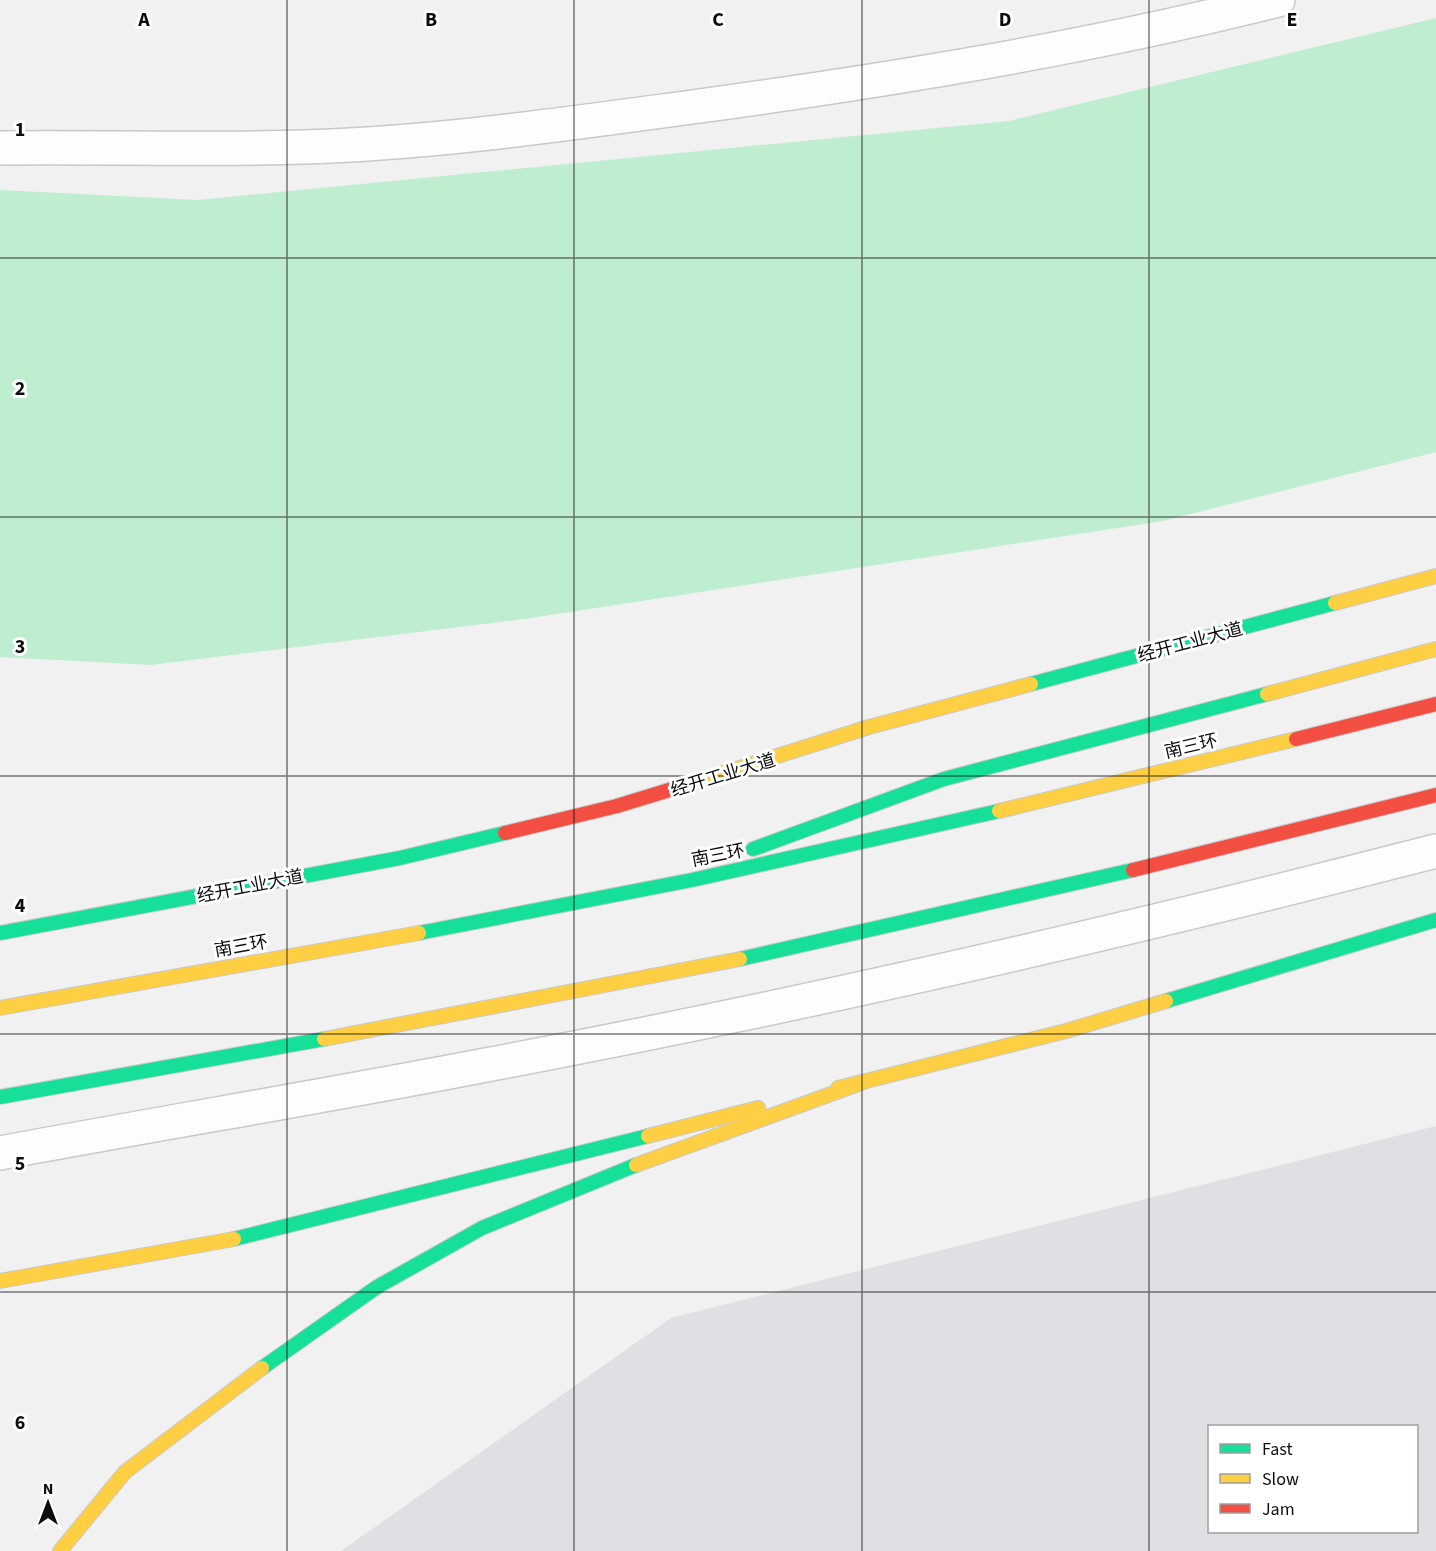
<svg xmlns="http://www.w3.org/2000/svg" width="1436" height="1551" viewBox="0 0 1436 1551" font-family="'Source Sans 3','Noto Sans SC',sans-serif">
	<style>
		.built { fill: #dfe0e4; fill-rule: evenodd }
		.green { fill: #beedcf }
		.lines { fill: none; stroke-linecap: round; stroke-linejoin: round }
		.street-casing { stroke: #c9c9ca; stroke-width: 36 }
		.fast-casing { stroke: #c9c9ca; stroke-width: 16 }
		.slow-casing { stroke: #c9c9ca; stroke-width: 16 }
		.jam-casing { stroke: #c9c9ca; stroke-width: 16 }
		.street { stroke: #fdfdfd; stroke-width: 33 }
		.fast { stroke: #16e098; stroke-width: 14 }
		.slow { stroke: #ffcf43; stroke-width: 14 }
		.jam { stroke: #f24e42; stroke-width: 14 }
		.grid { fill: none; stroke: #0d0d0d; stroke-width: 1.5; stroke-opacity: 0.55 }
		.labels { text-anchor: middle; stroke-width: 6; stroke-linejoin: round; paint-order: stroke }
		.street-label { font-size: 18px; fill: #0d0d0d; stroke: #fff }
		.grid-label { font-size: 20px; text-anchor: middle; font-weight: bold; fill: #0d0d0d; stroke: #fff; stroke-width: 6; stroke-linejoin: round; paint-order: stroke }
	</style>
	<rect width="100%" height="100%" fill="#f1f1f2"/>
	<path class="built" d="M 1436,1126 L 1436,1551 L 341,1551 L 671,1318 ZM 1210,1426 L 1416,1426 L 1416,1532 L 1210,1532 Z"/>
	<path class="green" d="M 1436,18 L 1436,452 L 1163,521 L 524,619 L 151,665 L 0,657 L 0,190 L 197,200 L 1009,121 Z"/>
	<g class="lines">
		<g class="street-casing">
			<g id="street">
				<path d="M 0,148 C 101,147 203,150 305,147 C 432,143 559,125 685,108 C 884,81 1083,49 1278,0"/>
				<path d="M 0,1153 C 162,1123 325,1096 486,1065 C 805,1005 1122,932 1436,851"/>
			</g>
		</g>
		<g class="fast-casing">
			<g id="fast">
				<path d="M 1031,684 L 1335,603"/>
				<path d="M 753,849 L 944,779 L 1267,694"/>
				<path d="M 0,933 L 400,858 L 505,833"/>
				<path d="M 419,933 L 692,880 L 999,811"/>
				<path d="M 740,959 L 1133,870"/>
				<path d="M 1166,1001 L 1436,920"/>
				<path d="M 0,1097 L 324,1039"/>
				<path d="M 234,1239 L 648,1136"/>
				<path d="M 262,1368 L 377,1287 L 482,1228 L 636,1165"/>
			</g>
		</g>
		<g class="slow-casing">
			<g id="slow">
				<path d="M 1335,603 L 1436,576"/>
				<path d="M 1267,694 L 1436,649"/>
				<path d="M 692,783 L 869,727 L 1031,684"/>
				<path d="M 999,811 L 1296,739"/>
				<path d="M 0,1008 L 419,933"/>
				<path d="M 324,1039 L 740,959"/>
				<path d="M 838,1088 L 1066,1031 L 1166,1001"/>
				<path d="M 648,1136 L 758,1108"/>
				<path d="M 636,1165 L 864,1082"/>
				<path d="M 0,1281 L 234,1239"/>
				<path d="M 60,1551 L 125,1472 L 262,1368"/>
			</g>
		</g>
		<g class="jam-casing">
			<g id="jam">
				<path d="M 1296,739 L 1436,704"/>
				<path d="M 505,833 L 617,806 L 692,783"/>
				<path d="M 1133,870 L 1436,795"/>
			</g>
		</g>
		<use href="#street" class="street"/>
		<use href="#fast" class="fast"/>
		<use href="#slow" class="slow"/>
		<use href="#jam" class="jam"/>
	</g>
	<path class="grid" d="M 287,0 L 287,1551M 574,0 L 574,1551M 862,0 L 862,1551M 1149,0 L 1149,1551M 0,258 L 1436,258M 0,517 L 1436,517M 0,776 L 1436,776M 0,1034 L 1436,1034M 0,1292 L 1436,1292"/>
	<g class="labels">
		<g class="street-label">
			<text transform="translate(1190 642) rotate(-15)" y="6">经开工业大道</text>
			<text transform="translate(1191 746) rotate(-13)" y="6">南三环</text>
			<text transform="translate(723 775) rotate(-17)" y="6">经开工业大道</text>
			<text transform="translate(718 855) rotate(-11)" y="6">南三环</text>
			<text transform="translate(250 886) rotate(-11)" y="6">经开工业大道</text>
			<text transform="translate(241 946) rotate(-10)" y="6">南三环</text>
		</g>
	</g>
	<g class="grid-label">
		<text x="144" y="26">A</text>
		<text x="431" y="26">B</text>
		<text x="718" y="26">C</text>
		<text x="1005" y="26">D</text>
		<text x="1292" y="26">E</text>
		<text x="20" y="136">1</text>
		<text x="20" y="395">2</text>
		<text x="20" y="653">3</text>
		<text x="20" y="912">4</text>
		<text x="20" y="1170">5</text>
		<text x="20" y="1429">6</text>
	</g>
	<rect x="1208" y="1425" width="210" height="108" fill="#ffffff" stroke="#9e9e9e" stroke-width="1.5"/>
	<rect x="1220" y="1444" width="30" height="9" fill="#16e098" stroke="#9e9e9e" stroke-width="1.5"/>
	<text x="1262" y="1455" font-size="18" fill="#0d0d0d">Fast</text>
	<rect x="1220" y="1474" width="30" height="9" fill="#ffcf43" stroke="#9e9e9e" stroke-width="1.5"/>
	<text x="1262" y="1485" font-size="18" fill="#0d0d0d">Slow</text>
	<rect x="1220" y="1504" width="30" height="9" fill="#f24e42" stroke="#9e9e9e" stroke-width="1.5"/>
	<text x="1262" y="1515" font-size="18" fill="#0d0d0d">Jam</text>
	<g transform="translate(48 1503)" stroke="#ffffff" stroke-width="4.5" paint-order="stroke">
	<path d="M0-4.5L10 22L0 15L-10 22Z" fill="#0d0d0d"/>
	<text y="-9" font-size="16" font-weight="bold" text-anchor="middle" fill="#0d0d0d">N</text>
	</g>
</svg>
